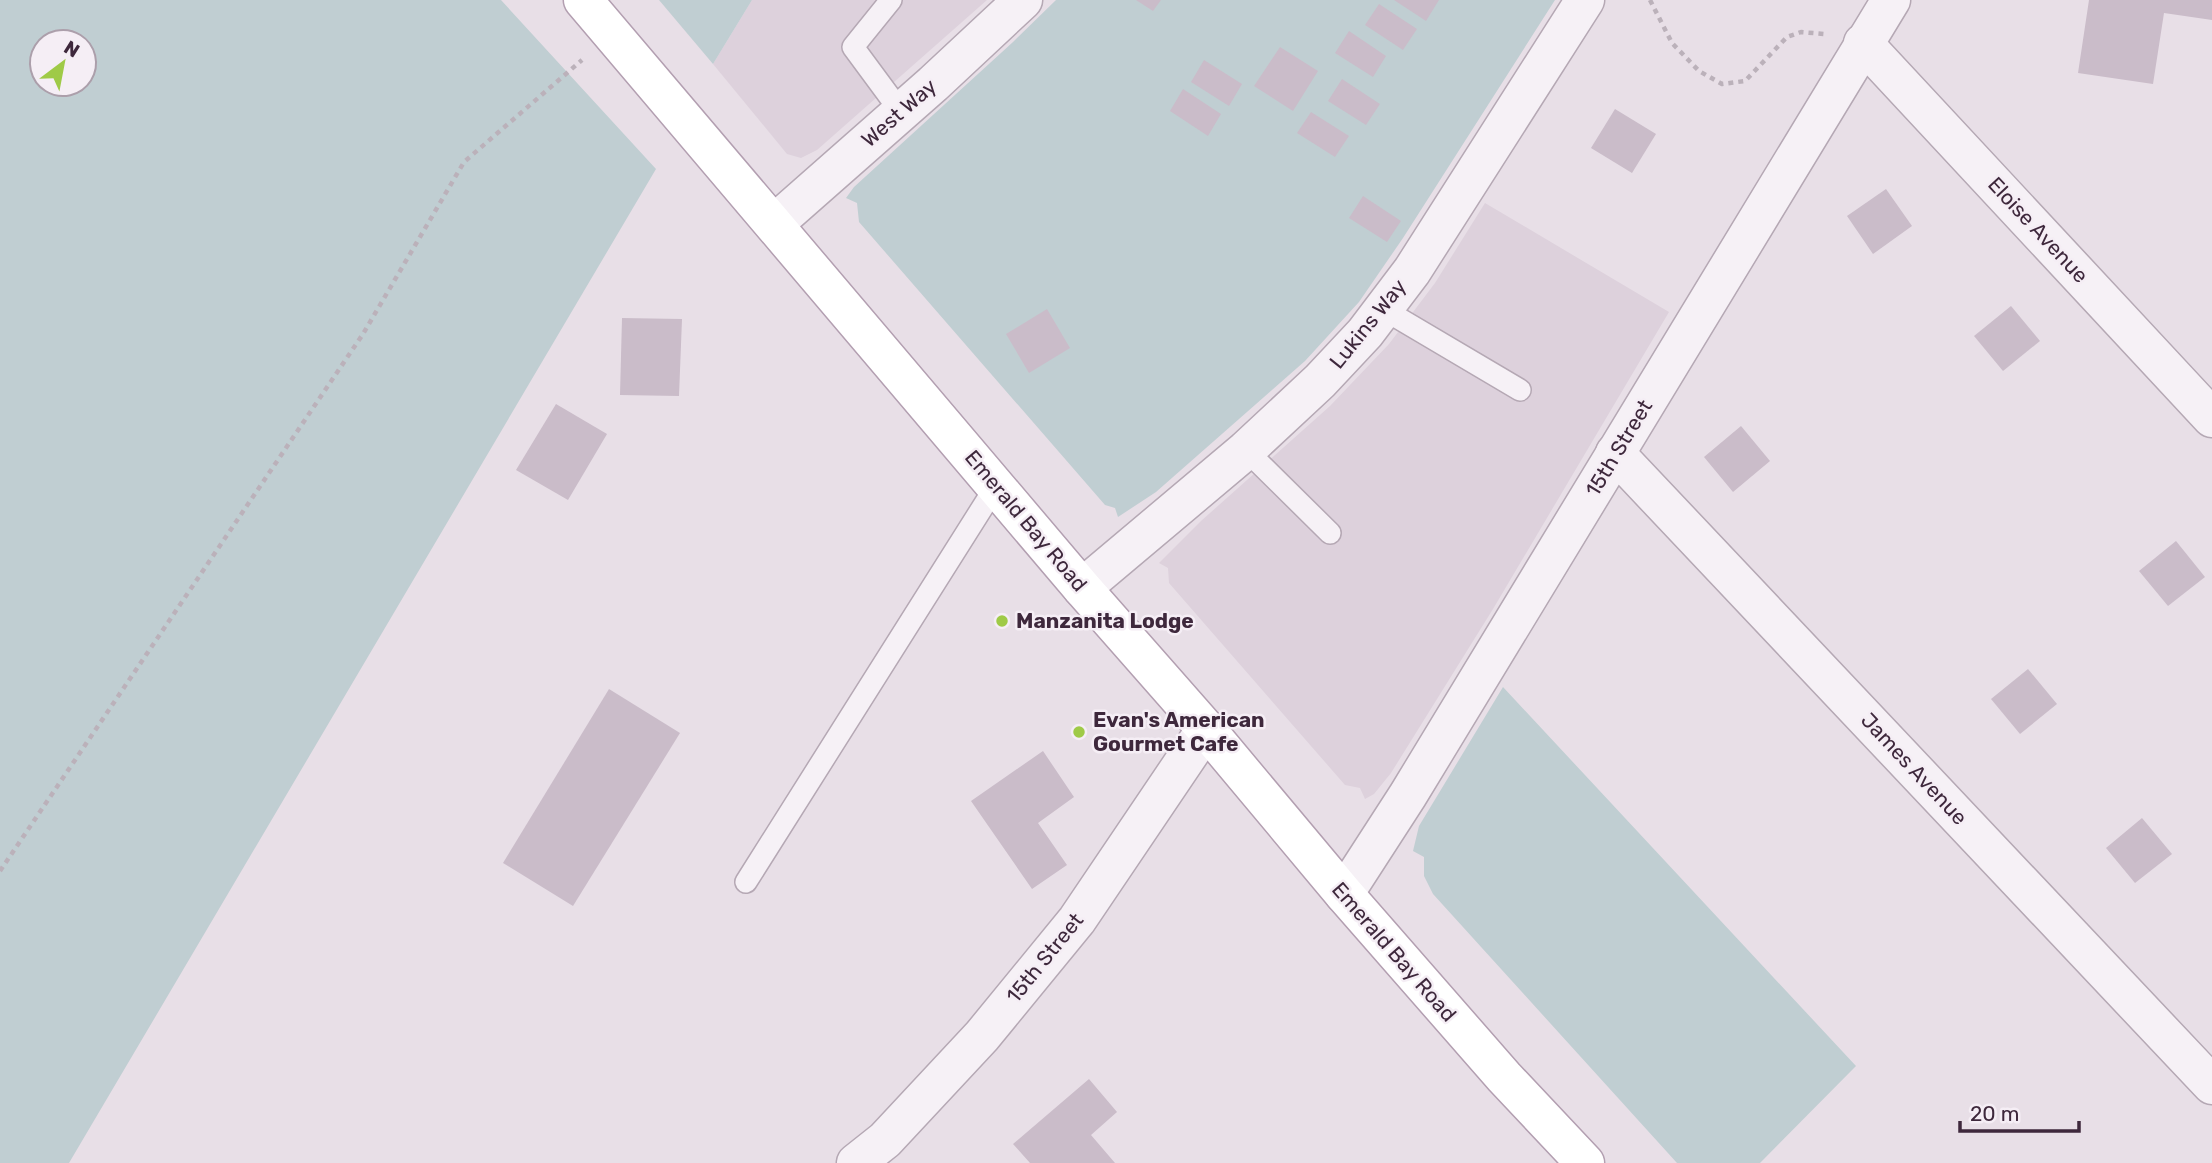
<svg xmlns="http://www.w3.org/2000/svg" width="2212" height="1163" viewBox="0 0 2212 1163" font-family="Rubik,sans-serif">
	<style>
		.built { fill: #ddd1dc }
		.green { fill: #c0ced2; fill-rule: evenodd }
		.building { fill: #cabcc9 }
		.lines { fill: none; stroke-linecap: round; stroke-linejoin: round }
		.service-casing { stroke: #b5a8b4; stroke-width: 24 }
		.minor-casing { stroke: #b5a8b4; stroke-width: 41 }
		.tertiary-casing { stroke: #b5a8b4; stroke-width: 41 }
		.primary-casing { stroke: #b39fb1; stroke-width: 41 }
		.path { stroke: #bbb1ba; stroke-width: 4.5; stroke-dasharray: 5 5; stroke-linecap: butt }
		.service { stroke: #f6f1f6; stroke-width: 21 }
		.minor { stroke: #f6f1f6; stroke-width: 38 }
		.tertiary { stroke: #f6f1f6; stroke-width: 38 }
		.primary { stroke: #fff; stroke-width: 38 }
		.poi-dot { fill: #9fca47; stroke: #f5eef5; stroke-width: 2.5 }
		.labels { text-anchor: middle; stroke-width: 5; stroke-linejoin: round; paint-order: stroke }
		.street-label { font-size: 21px; fill: #3e283c; stroke: #f5eef5 }
		.poi-label { font-size: 21px; font-weight: bold; fill: #3e283c; stroke: #f5eef5; text-anchor: start }
	</style>
	<rect width="100%" height="100%" fill="#e8dfe7"/>
	<g class="built">
		<path d="M 752,0 L 987,0 L 817,150 L 801,158 L 787,154 L 713,64 Z"/>
		<path d="M 1485,203 L 1669,312 L 1493,609 L 1391,773 L 1374,794 L 1365,799 L 1360,788 L 1345,785 L 1169,583 L 1168,568 L 1159,563 L 1201,521 L 1330,406 L 1389,344 L 1435,283 Z"/>
	</g>
	<g class="green">
		<path d="M 0,0 L 501,0 L 656,169 L 69,1163 L 0,1163 ZM 42,42 L 84,42 L 84,84 L 42,84 Z"/>
		<path d="M 659,0 L 752,0 L 713,64 Z"/>
		<path d="M 1056,0 L 1555,0 L 1403,238 L 1359,302 L 1305,361 L 1156,492 L 1118,517 L 1115,508 L 1105,505 L 859,222 L 857,203 L 846,198 L 854,187 L 1013,42 Z"/>
		<path d="M 1503,687 L 1856,1066 L 1760,1163 L 1677,1163 L 1433,894 L 1424,876 L 1424,857 L 1413,851 L 1419,826 Z"/>
	</g>
	<g class="building">
		<path d="M 1136,0 L 1161,0 L 1153,11 Z"/>
		<path d="M 1394,0 L 1439,0 L 1426,21 Z"/>
		<path d="M 2089,0 L 2212,0 L 2212,20 L 2164,13 L 2153,84 L 2078,73 Z"/>
		<path d="M 1379,4 L 1417,29 L 1403,50 L 1365,25 Z"/>
		<path d="M 1349,31 L 1386,56 L 1373,77 L 1335,53 Z"/>
		<path d="M 1280,47 L 1318,71 L 1293,111 L 1254,86 Z"/>
		<path d="M 1204,60 L 1242,84 L 1229,106 L 1191,82 Z"/>
		<path d="M 1342,79 L 1380,104 L 1366,125 L 1328,101 Z"/>
		<path d="M 1183,89 L 1221,114 L 1208,136 L 1170,111 Z"/>
		<path d="M 1615,109 L 1656,134 L 1632,173 L 1591,148 Z"/>
		<path d="M 1311,112 L 1349,136 L 1335,157 L 1297,133 Z"/>
		<path d="M 1886,189 L 1912,226 L 1873,254 L 1847,216 Z"/>
		<path d="M 1363,196 L 1401,221 L 1387,242 L 1349,218 Z"/>
		<path d="M 2011,306 L 2040,341 L 2003,371 L 1974,336 Z"/>
		<path d="M 1047,309 L 1070,348 L 1029,373 L 1006,334 Z"/>
		<path d="M 622,318 L 682,319 L 679,396 L 620,395 Z"/>
		<path d="M 556,404 L 607,434 L 568,500 L 516,470 Z"/>
		<path d="M 1741,426 L 1770,461 L 1733,492 L 1704,457 Z"/>
		<path d="M 2176,541 L 2205,577 L 2168,606 L 2139,571 Z"/>
		<path d="M 2028,669 L 2057,704 L 2020,734 L 1991,699 Z"/>
		<path d="M 609,689 L 680,733 L 573,906 L 503,863 Z"/>
		<path d="M 1043,751 L 1074,797 L 1038,823 L 1067,865 L 1032,889 L 971,801 Z"/>
		<path d="M 2142,818 L 2172,854 L 2135,883 L 2106,848 Z"/>
		<path d="M 1089,1079 L 1117,1112 L 1091,1135 L 1115,1163 L 1030,1163 L 1013,1144 Z"/>
	</g>
	<g class="lines">
		<g class="service-casing">
			<g id="service">
				<path d="M 891,0 L 853,47 L 901,112"/>
				<path d="M 1383,309 L 1520,390"/>
				<path d="M 1246,450 L 1330,533"/>
				<path d="M 746,882 L 996,486"/>
			</g>
		</g>
		<g class="minor-casing">
			<g id="minor">
				<path d="M 1863,43 L 2212,418"/>
				<path d="M 774,224 L 933,84 L 1023,0"/>
				<path d="M 1615,453 L 2212,1085"/>
				<path d="M 1082,588 L 1246,450 L 1320,381 L 1365,333 L 1412,271 L 1585,0"/>
				<path d="M 856,1163 L 885,1140 L 982,1036 L 1077,920 L 1206,729"/>
			</g>
		</g>
		<g class="tertiary-casing">
			<path id="tertiary" d="M 1344,894 L 1408,795 L 1891,0"/>
		</g>
		<g class="primary-casing">
			<path id="primary" d="M 583,0 L 1082,588 L 1206,729 L 1344,894 L 1504,1077 L 1585,1163"/>
		</g>
		<g class="path">
			<path d="M 1650,0 L 1672,43 L 1699,71 L 1722,84 L 1745,81 L 1787,37 L 1801,32 L 1824,34"/>
			<path d="M 0,871 L 363,334 L 464,162 L 582,60"/>
		</g>
		<use href="#service" class="service"/>
		<use href="#minor" class="minor"/>
		<use href="#tertiary" class="tertiary"/>
		<use href="#primary" class="primary"/>
	</g>
	<g class="poi-dot">
		<circle cx="1002" cy="621" r="7"/>
		<circle cx="1079" cy="732" r="7"/>
	</g>
	<g class="labels">
		<g class="street-label">
			<text transform="translate(899 113) rotate(-41)" y="7">West Way</text>
			<text transform="translate(2038 230) rotate(47)" y="7">Eloise Avenue</text>
			<text transform="translate(1368 324) rotate(-51)" y="7">Lukins Way</text>
			<text transform="translate(1619 448) rotate(-59)" y="7">15th Street</text>
			<text transform="translate(1026 521) rotate(50)" y="7">Emerald Bay Road</text>
			<text transform="translate(1914 769) rotate(47)" y="7">James Avenue</text>
			<text transform="translate(1394 952) rotate(49)" y="7">Emerald Bay Road</text>
			<text transform="translate(1045 958) rotate(-51)" y="7">15th Street</text>
		</g>
		<g class="poi-label">
			<text x="1016" y="628">Manzanita Lodge</text>
			<text x="1093" y="727">Evan's American<tspan x="1093" dy="24">Gourmet Cafe</tspan></text>
		</g>
	</g>
	<g transform="translate(63 63) rotate(32)"><circle r="33" fill="#f5eef5" stroke="#ac9fab" stroke-width="2"/>
	<path d="M0-5L12 26L0 18L-12 26Z" fill="#9fca47"/>
	<text y="-10" font-size="19" font-weight="bold" text-anchor="middle" fill="#3e283c">N</text>
	</g>
	<path d="M1960 1121v10h119v-10" fill="none" stroke="#3e283c" stroke-width="3.5"/>
	<text x="1970" y="1121" font-size="21" fill="#3e283c" stroke="#f5eef5" stroke-width="5" paint-order="stroke">20 m</text>
</svg>
